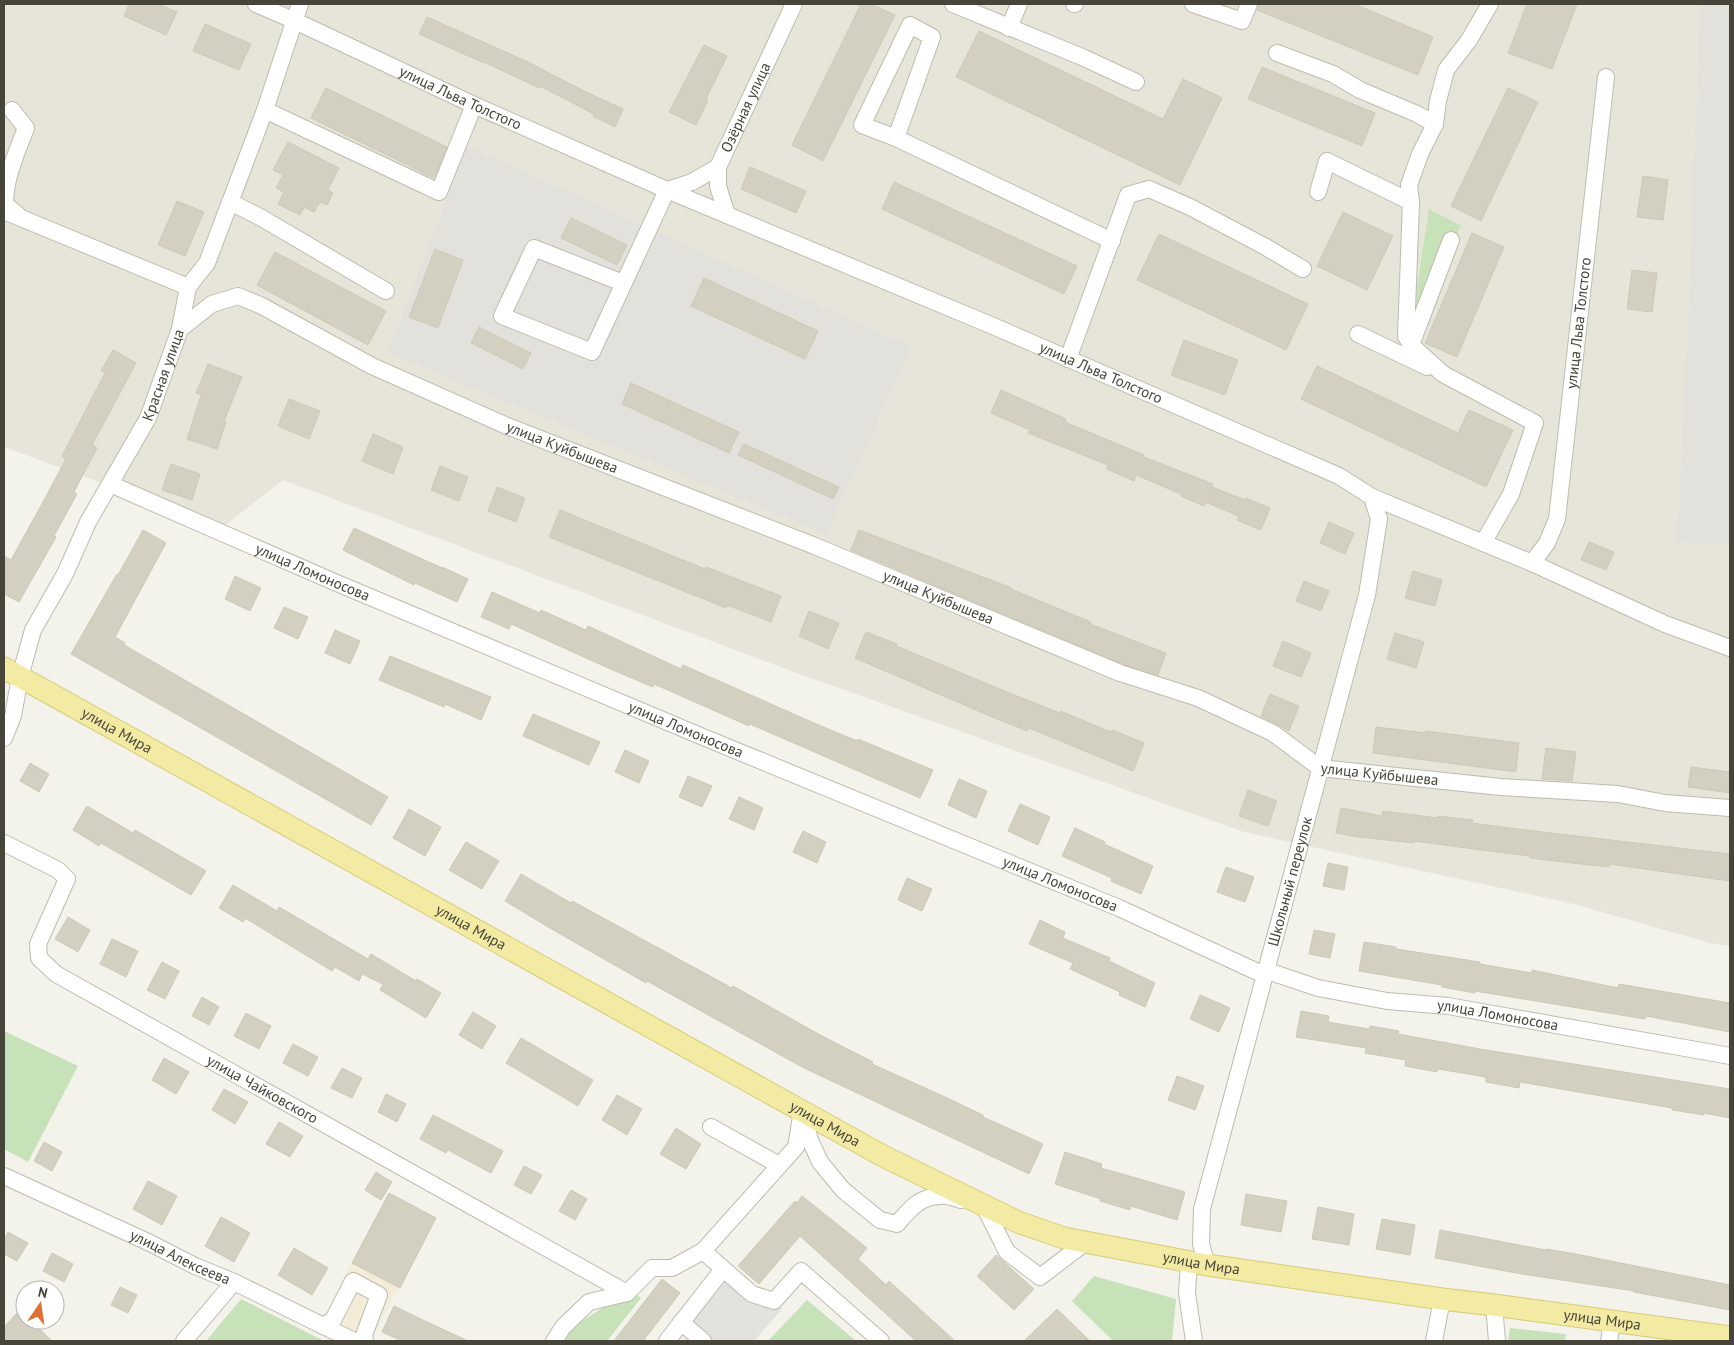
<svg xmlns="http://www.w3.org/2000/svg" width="1734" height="1345" viewBox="0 0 1734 1345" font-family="'PT Sans',sans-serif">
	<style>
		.residential { fill: #e7e5d9 }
		.commercial { fill: #f2ecd9 }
		.industrial { fill: #e3e1dc }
		.green { fill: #c7e2b8 }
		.parking { fill: #e2e2de }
		.building { fill: #d4d0c1; stroke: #cec9b5 }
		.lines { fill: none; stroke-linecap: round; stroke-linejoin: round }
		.minor-casing { stroke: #bebbae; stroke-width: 18 }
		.major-casing { stroke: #d6cc76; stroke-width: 23 }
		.minor { stroke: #fff; stroke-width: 16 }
		.major { stroke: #f3eba4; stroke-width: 21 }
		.labels { text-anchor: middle; stroke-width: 4; stroke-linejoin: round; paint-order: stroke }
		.street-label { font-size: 15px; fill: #474439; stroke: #fff }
	</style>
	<rect width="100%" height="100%" fill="#f3f2eb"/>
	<path class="residential" d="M 4,4 L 1730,4 L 1730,946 L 1714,944 L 1574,904 L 1244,832 L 794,672 L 283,480 L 223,527 L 4,447 Z"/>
	<path class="commercial" d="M 389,1193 L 436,1218 L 370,1341 L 325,1315 L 348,1269 Z"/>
	<g class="industrial">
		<path d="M 1700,4 L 1730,4 L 1730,545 L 1677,542 L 1689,302 Z"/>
		<path d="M 467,146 L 911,347 L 826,534 L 388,353 Z"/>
	</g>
	<g class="green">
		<path d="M 1429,209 L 1461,226 L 1413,313 Z"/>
		<path d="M 4,1031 L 78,1066 L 28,1162 L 4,1149 Z"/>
		<path d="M 1094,1276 L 1176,1299 L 1172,1341 L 1113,1341 L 1072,1301 Z"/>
		<path d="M 637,1295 L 641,1298 L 607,1341 L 562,1341 L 574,1326 L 612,1302 Z"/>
		<path d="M 241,1299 L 324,1341 L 206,1341 Z"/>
		<path d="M 807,1300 L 856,1341 L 768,1341 Z"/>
		<path d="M 1510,1328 L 1566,1334 L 1565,1341 L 1508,1341 Z"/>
	</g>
	<path class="parking" d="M 723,1279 L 752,1302 L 783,1308 L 754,1341 L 713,1341 L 688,1321 Z"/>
	<g class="building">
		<path d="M 129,4 L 158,4 L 177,12 L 166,35 L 124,16 Z"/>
		<path d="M 861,4 L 871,4 L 895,15 L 823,161 L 792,145 Z"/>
		<path d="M 1259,4 L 1354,4 L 1433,37 L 1418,75 L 1257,10 Z"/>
		<path d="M 1527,4 L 1577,4 L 1552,69 L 1508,53 Z"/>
		<path d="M 427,17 L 528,62 L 582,90 L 623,109 L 615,127 L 593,116 L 594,114 L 540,86 L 539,88 L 484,62 L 484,63 L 419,34 Z"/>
		<path d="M 205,24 L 251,44 L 239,70 L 193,51 Z"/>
		<path d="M 979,31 L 1163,119 L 1183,79 L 1222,98 L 1180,185 L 956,77 Z"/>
		<path d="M 704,45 L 727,56 L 706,99 L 708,100 L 696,125 L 669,112 Z"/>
		<path d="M 1262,67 L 1375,113 L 1362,146 L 1248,99 Z"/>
		<path d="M 326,88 L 447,147 L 434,178 L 311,118 Z"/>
		<path d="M 1508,88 L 1538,102 L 1481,221 L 1451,206 Z"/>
		<path d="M 288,142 L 339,168 L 328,190 L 333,193 L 327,205 L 320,202 L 314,212 L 304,207 L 300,215 L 278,204 L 284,192 L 276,188 L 283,175 L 273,170 Z"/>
		<path d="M 750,167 L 806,191 L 796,213 L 741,189 Z"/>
		<path d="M 1643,176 L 1668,180 L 1663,220 L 1637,217 Z"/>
		<path d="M 894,182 L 1077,266 L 1064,294 L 882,209 Z"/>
		<path d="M 177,201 L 204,212 L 185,256 L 158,245 Z"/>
		<path d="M 1343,212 L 1393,236 L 1367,290 L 1317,266 Z"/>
		<path d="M 571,218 L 627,245 L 617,265 L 561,238 Z"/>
		<path d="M 1472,233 L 1504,247 L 1457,357 L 1425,343 Z"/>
		<path d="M 1159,234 L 1308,304 L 1286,350 L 1137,280 Z"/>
		<path d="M 435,249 L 463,260 L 438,328 L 409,317 Z"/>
		<path d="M 275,252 L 386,311 L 368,345 L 257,285 Z"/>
		<path d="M 1632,270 L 1657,273 L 1652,312 L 1627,309 Z"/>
		<path d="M 704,278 L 818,331 L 805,359 L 691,306 Z"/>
		<path d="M 479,327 L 531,353 L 523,369 L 471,343 Z"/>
		<path d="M 1184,340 L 1238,360 L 1225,395 L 1171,375 Z"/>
		<path d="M 113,350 L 136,363 L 92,445 L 97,448 L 74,492 L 77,494 L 54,536 L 56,537 L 19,602 L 4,594 L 4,556 L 11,560 L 43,502 L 66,459 L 62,456 L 105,373 L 101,371 Z"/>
		<path d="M 208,364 L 242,377 L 224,421 L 226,422 L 217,449 L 187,439 L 201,395 L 196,393 Z"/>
		<path d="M 1317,366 L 1458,433 L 1469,410 L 1513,430 L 1486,487 L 1301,399 Z"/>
		<path d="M 631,383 L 739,432 L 729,453 L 622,404 Z"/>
		<path d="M 1001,390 L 1066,419 L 1065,422 L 1144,455 L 1144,457 L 1213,484 L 1212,487 L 1245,500 L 1246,498 L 1270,508 L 1261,530 L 1237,520 L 1239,516 L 1205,502 L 1204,506 L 1181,496 L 1181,494 L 1136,475 L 1134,481 L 1107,469 L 1108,465 L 1028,433 L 1030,430 L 991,413 Z"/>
		<path d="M 289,399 L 320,411 L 309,439 L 278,426 Z"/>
		<path d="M 373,434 L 403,447 L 393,474 L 362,461 Z"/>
		<path d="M 744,444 L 839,487 L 833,499 L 738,455 Z"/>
		<path d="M 171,464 L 200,474 L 192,500 L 162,490 Z"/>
		<path d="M 440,466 L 468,477 L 459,501 L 431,490 Z"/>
		<path d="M 497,487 L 525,498 L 516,522 L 488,511 Z"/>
		<path d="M 560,510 L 705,569 L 706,567 L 781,596 L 771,622 L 727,605 L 726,608 L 549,537 Z"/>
		<path d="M 1329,522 L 1354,533 L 1345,554 L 1320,543 Z"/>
		<path d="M 354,528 L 442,568 L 442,567 L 468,579 L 457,602 L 415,583 L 414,585 L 343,550 Z"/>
		<path d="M 143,530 L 166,543 L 115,637 L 125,643 L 124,645 L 388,797 L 371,825 L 71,654 L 117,574 L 118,575 Z"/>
		<path d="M 859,530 L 1012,588 L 1011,589 L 1091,622 L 1090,624 L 1166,653 L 1158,675 L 1123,664 L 851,550 Z"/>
		<path d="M 1589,542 L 1614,552 L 1606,570 L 1581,560 Z"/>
		<path d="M 1413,571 L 1442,580 L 1435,606 L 1405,598 Z"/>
		<path d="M 235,576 L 261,588 L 250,611 L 225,599 Z"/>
		<path d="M 1304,581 L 1329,591 L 1321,611 L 1296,601 Z"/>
		<path d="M 492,592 L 540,613 L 541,610 L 586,630 L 588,626 L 681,669 L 683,665 L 814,723 L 857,741 L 858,739 L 933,770 L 920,798 L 750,724 L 749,726 L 654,684 L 653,687 L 606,667 L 511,624 L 509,629 L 481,617 Z"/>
		<path d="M 284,607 L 308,617 L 298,639 L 274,628 Z"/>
		<path d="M 809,611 L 839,623 L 828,649 L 799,636 Z"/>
		<path d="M 335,630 L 360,641 L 350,664 L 325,653 Z"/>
		<path d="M 866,632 L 897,644 L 896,646 L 1007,692 L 1060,713 L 1060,711 L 1111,732 L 1112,730 L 1144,743 L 1133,771 L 1029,728 L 1027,731 L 997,719 L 855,658 Z"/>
		<path d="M 1395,633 L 1424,642 L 1416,668 L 1387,659 Z"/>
		<path d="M 1283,641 L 1311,653 L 1301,677 L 1273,666 Z"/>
		<path d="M 390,656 L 491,697 L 481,720 L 445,704 L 444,707 L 379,680 Z"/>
		<path d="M 1270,694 L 1299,706 L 1289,731 L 1261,716 Z"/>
		<path d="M 533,714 L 600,742 L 589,765 L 523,736 Z"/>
		<path d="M 1376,727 L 1426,733 L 1426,731 L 1519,743 L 1516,772 L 1373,753 Z"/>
		<path d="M 1546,748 L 1576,752 L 1572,781 L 1542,779 Z"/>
		<path d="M 625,750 L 649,761 L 639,783 L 615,772 Z"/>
		<path d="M 30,763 L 49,774 L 39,792 L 20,781 Z"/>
		<path d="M 1691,767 L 1730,772 L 1730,793 L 1688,787 Z"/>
		<path d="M 688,776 L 712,786 L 702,807 L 679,797 Z"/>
		<path d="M 959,779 L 987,791 L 976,818 L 948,805 Z"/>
		<path d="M 1248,790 L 1277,801 L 1268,826 L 1239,816 Z"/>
		<path d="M 739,797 L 763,808 L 754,830 L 729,819 Z"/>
		<path d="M 1020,804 L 1050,817 L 1038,845 L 1008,831 Z"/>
		<path d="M 87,806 L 133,833 L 135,830 L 206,871 L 191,895 L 101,843 L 99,846 L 73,830 Z"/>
		<path d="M 1341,808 L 1382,816 L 1383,811 L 1438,818 L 1438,816 L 1473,820 L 1472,823 L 1517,829 L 1730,854 L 1730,881 L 1609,864 L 1609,867 L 1563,862 L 1530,858 L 1530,856 L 1482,850 L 1414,841 L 1414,843 L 1359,837 L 1336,833 Z"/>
		<path d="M 409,809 L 441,827 L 425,856 L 393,838 Z"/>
		<path d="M 1075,828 L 1105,842 L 1104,844 L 1153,866 L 1141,894 L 1111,881 L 1112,878 L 1062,856 Z"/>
		<path d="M 803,831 L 826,842 L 817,863 L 793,852 Z"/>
		<path d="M 466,842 L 499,861 L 482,889 L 449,870 Z"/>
		<path d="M 1328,863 L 1348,867 L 1344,890 L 1323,886 Z"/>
		<path d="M 1226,867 L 1254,877 L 1245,902 L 1217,892 Z"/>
		<path d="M 521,874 L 571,903 L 572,901 L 732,988 L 733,986 L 822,1036 L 873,1062 L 872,1064 L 945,1097 L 983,1115 L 983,1117 L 1043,1144 L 1029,1174 L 804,1068 L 647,981 L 646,983 L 555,931 L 505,901 Z"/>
		<path d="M 907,878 L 932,889 L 922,911 L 898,900 Z"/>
		<path d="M 233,885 L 277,911 L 279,907 L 368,959 L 371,954 L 416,981 L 417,979 L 441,993 L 426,1018 L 380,990 L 383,984 L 362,974 L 359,981 L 335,967 L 332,971 L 245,918 L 243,922 L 219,908 Z"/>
		<path d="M 68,917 L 90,930 L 78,952 L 55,939 Z"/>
		<path d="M 1040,920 L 1065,932 L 1063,938 L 1110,958 L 1109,961 L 1155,983 L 1145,1007 L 1119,995 L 1120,992 L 1070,969 L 1073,963 L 1029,944 Z"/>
		<path d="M 1314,930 L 1335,934 L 1330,958 L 1309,954 Z"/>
		<path d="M 112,939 L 138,951 L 126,977 L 100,964 Z"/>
		<path d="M 1364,942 L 1396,947 L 1396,949 L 1480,962 L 1480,964 L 1532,973 L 1532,970 L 1618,988 L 1619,984 L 1730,1003 L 1730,1032 L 1646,1016 L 1645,1019 L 1475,991 L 1475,993 L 1442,987 L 1442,985 L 1359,971 Z"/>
		<path d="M 162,962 L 179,971 L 165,999 L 147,990 Z"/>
		<path d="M 1200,995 L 1230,1008 L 1219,1032 L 1190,1019 Z"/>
		<path d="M 202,997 L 219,1007 L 209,1025 L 192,1016 Z"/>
		<path d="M 1301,1011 L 1329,1016 L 1328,1022 L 1369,1029 L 1370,1026 L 1399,1031 L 1398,1034 L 1480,1049 L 1730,1089 L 1730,1118 L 1704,1113 L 1704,1115 L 1672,1110 L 1672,1108 L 1520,1082 L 1519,1088 L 1486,1082 L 1486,1077 L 1438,1069 L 1437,1072 L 1405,1066 L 1406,1060 L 1365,1053 L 1366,1048 L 1296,1037 Z"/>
		<path d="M 473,1012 L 496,1026 L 482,1049 L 459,1035 Z"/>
		<path d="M 246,1013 L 271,1026 L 259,1049 L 234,1036 Z"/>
		<path d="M 521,1038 L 593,1080 L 578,1106 L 506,1063 Z"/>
		<path d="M 293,1044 L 318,1057 L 308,1076 L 283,1063 Z"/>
		<path d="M 164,1058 L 189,1072 L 176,1094 L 152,1080 Z"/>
		<path d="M 342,1068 L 362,1078 L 352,1098 L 331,1088 Z"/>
		<path d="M 1177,1076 L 1204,1086 L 1195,1110 L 1168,1100 Z"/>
		<path d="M 224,1089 L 248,1102 L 235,1124 L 212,1110 Z"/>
		<path d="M 386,1094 L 406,1104 L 397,1122 L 378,1112 Z"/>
		<path d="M 617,1095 L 642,1109 L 627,1135 L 602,1120 Z"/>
		<path d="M 433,1115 L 503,1151 L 491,1173 L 448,1150 L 446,1153 L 420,1139 Z"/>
		<path d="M 279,1122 L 303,1136 L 290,1157 L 266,1144 Z"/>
		<path d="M 676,1128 L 701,1144 L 686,1169 L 660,1154 Z"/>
		<path d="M 44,1142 L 62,1152 L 52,1171 L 34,1161 Z"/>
		<path d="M 1065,1152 L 1102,1164 L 1101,1168 L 1185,1192 L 1177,1220 L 1131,1206 L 1130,1210 L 1100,1201 L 1101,1199 L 1055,1184 Z"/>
		<path d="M 524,1166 L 542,1175 L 531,1194 L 514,1185 Z"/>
		<path d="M 376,1172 L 392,1182 L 381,1200 L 365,1190 Z"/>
		<path d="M 148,1181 L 177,1196 L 162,1225 L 133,1209 Z"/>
		<path d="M 571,1190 L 587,1199 L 575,1220 L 559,1211 Z"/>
		<path d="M 389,1193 L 436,1218 L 400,1288 L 352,1263 Z"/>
		<path d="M 1246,1194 L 1287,1201 L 1281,1232 L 1241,1225 Z"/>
		<path d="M 802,1196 L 867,1248 L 858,1259 L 886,1285 L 889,1281 L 955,1341 L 916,1341 L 800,1236 L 759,1284 L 738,1266 L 795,1201 L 797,1203 Z"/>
		<path d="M 1318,1207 L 1354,1214 L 1349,1245 L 1312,1239 Z"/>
		<path d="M 221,1217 L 250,1233 L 234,1262 L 205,1246 Z"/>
		<path d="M 1382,1219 L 1415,1225 L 1410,1255 L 1376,1249 Z"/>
		<path d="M 1440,1230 L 1546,1250 L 1546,1249 L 1576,1254 L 1730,1285 L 1730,1310 L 1634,1292 L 1634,1291 L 1522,1274 L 1435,1258 Z"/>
		<path d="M 8,1232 L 28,1243 L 17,1261 L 4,1254 L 4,1240 Z"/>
		<path d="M 294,1248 L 328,1268 L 312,1295 L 278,1275 Z"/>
		<path d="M 52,1253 L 73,1264 L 64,1282 L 43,1271 Z"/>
		<path d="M 996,1255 L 1034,1289 L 1014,1310 L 977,1276 Z"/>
		<path d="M 662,1279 L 680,1293 L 643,1341 L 614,1341 Z"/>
		<path d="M 120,1287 L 137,1295 L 128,1313 L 111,1305 Z"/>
		<path d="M 394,1306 L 423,1320 L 468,1341 L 402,1341 L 382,1332 Z"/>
		<path d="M 1057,1309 L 1090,1341 L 1024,1341 Z"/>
		<path d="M 20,1310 L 25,1315 L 25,1320 L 30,1320 L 52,1341 L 4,1341 L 4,1327 Z"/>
	</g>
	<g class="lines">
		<g class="minor-casing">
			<g id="minor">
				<path id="s1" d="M 256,4 L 293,20 L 474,105 L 667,190 L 993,326 L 1339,476 L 1372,497 L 1532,563 L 1665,624 L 1730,648"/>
				<path d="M 953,4 L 1082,57 L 1136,82"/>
				<path d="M 1074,4 L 1075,4"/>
				<path d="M 1193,4 L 1242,21 L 1249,4"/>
				<path d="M 1009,28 L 1019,4"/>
				<path d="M 1277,53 L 1333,74 L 1360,90 L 1417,114 L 1435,124"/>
				<path d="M 12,110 L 26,128 C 17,152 5,177 5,204 L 18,215"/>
				<path d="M 265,110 L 439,192 L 474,105"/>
				<path d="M 896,138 L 932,37 L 910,25 L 862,125 L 896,138 L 1112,241"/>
				<path d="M 667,190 L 692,182 L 718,167"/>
				<path d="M 1318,192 L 1327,161 L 1411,202"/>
				<path d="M 230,202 L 260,217 L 386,291"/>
				<path d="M 4,211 L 188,287"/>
				<path id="s2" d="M 727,215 L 718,186 L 718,167 L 794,4"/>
				<path d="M 623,283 L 534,248 L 502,316 L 592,352 L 667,190"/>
				<path id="s3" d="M 180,329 L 212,304 L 238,296 L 260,305 L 372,366 L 507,426 L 815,546 L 1120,673 L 1198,698 L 1273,733 L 1320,768 L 1501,787 L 1618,794 L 1665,803 L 1730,808"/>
				<path d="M 1358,334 L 1427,367"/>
				<path d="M 1411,345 L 1451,240"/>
				<path d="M 1068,359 L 1128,195 L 1149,189 L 1190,207 L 1264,246 L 1303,269"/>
				<path id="s4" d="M 110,484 L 332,581 L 703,737 L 1119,908 L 1264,975"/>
				<path d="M 1483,543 L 1511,494 L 1535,423 L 1443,374 L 1411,345 L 1406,336 L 1411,202 L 1409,185 L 1420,154 L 1435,124 L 1438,101 L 1446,70 L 1469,40 L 1490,4"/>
				<path id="s5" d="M 1532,563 L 1547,543 L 1557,519 L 1606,77"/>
				<path id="s6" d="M 4,738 L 13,716 L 20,677 L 33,630 L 65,574 L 88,522 L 148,418 L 180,329 L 188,287 L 207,263 L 265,110 L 300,4"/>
				<path id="s7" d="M 4,843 L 58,870 L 67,879 L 38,944 L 39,958 L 56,974 L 627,1293"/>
				<path id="s8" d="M 1265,970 L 1318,988 L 1387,1001 L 1448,1006 L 1730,1056"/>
				<path d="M 804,1118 L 810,1140 L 820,1162 L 843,1190 L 880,1220 L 897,1224 C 909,1210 920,1196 940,1196 C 947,1195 954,1198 961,1200"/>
				<path d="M 711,1127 L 779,1165"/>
				<path id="s9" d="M 4,1176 L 150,1243 L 195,1266 L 234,1282 L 354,1341"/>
				<path d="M 984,1206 L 1007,1252 L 1040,1277 L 1086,1242"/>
				<path d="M 703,1251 L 752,1294 L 774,1301 L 801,1271 L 881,1341"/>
				<path d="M 1189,1263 L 1187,1293 L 1194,1341"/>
				<path id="s10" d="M 1207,1265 L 1201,1244 L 1202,1209 L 1367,595 L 1379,519 L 1372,497"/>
				<path d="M 1494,1305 L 1497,1341"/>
				<path d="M 681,1322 L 703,1341"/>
				<path d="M 323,1326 L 333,1320 L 353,1281 L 379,1295 L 364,1335 L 365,1341"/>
				<path d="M 184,1341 L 234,1282"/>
				<path d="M 554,1341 L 563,1327 L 589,1302 L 627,1293 L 652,1268 L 672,1268 L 703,1251 L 796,1147 L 802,1111"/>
				<path d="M 667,1341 L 723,1269"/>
				<path d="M 1434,1341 L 1442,1299"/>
				<path d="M 1609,1341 L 1612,1322"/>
			</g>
		</g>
		<g class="major-casing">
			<g id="major">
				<path id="s11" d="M 4,668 L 883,1156 L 1018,1222 L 1064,1238 L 1207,1265 L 1442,1299 L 1494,1305 L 1730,1337"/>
			</g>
		</g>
		<use href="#minor" class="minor"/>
		<use href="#major" class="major"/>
	</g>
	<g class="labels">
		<g class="street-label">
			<text dy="5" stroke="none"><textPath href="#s1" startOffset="225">улица Льва Толстого</textPath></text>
			<text dy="5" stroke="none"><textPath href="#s2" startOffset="115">Озёрная улица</textPath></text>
			<text dy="5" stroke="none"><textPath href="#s5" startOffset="248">улица Льва Толстого</textPath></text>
			<text dy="5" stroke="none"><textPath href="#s1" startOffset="922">улица Льва Толстого</textPath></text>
			<text dy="5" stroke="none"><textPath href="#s6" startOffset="399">Красная улица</textPath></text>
			<text dy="5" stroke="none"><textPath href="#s3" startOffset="426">улица Куйбышева</textPath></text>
			<text dy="5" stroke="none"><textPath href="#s4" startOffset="221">улица Ломоносова</textPath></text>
			<text dy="5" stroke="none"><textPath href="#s3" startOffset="831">улица Куйбышева</textPath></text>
			<text dy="5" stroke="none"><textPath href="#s11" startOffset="129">улица Мира</textPath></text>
			<text dy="5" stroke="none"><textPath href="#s4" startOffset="626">улица Ломоносова</textPath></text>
			<text dy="5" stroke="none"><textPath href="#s3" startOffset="1311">улица Куйбышева</textPath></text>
			<text dy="5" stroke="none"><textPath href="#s10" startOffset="396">Школьный переулок</textPath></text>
			<text dy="5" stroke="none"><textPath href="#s4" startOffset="1031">улица Ломоносова</textPath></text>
			<text dy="5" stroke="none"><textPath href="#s11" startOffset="534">улица Мира</textPath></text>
			<text dy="5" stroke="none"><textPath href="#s8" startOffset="238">улица Ломоносова</textPath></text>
			<text dy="5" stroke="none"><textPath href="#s7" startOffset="418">улица Чайковского</textPath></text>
			<text dy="5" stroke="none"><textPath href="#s11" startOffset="939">улица Мира</textPath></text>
			<text dy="5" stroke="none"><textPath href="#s9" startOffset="194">улица Алексеева</textPath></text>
			<text dy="5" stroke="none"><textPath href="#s11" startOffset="1344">улица Мира</textPath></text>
			<text dy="5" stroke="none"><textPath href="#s11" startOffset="1749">улица Мира</textPath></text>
		</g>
	</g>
	<rect width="1734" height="1345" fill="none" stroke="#474439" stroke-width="10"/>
	<g transform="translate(40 1305) rotate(13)"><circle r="24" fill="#ffffff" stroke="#b5b4b0"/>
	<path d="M0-4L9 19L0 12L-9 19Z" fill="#e17034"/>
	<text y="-8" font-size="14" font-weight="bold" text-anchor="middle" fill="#474439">N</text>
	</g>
</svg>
